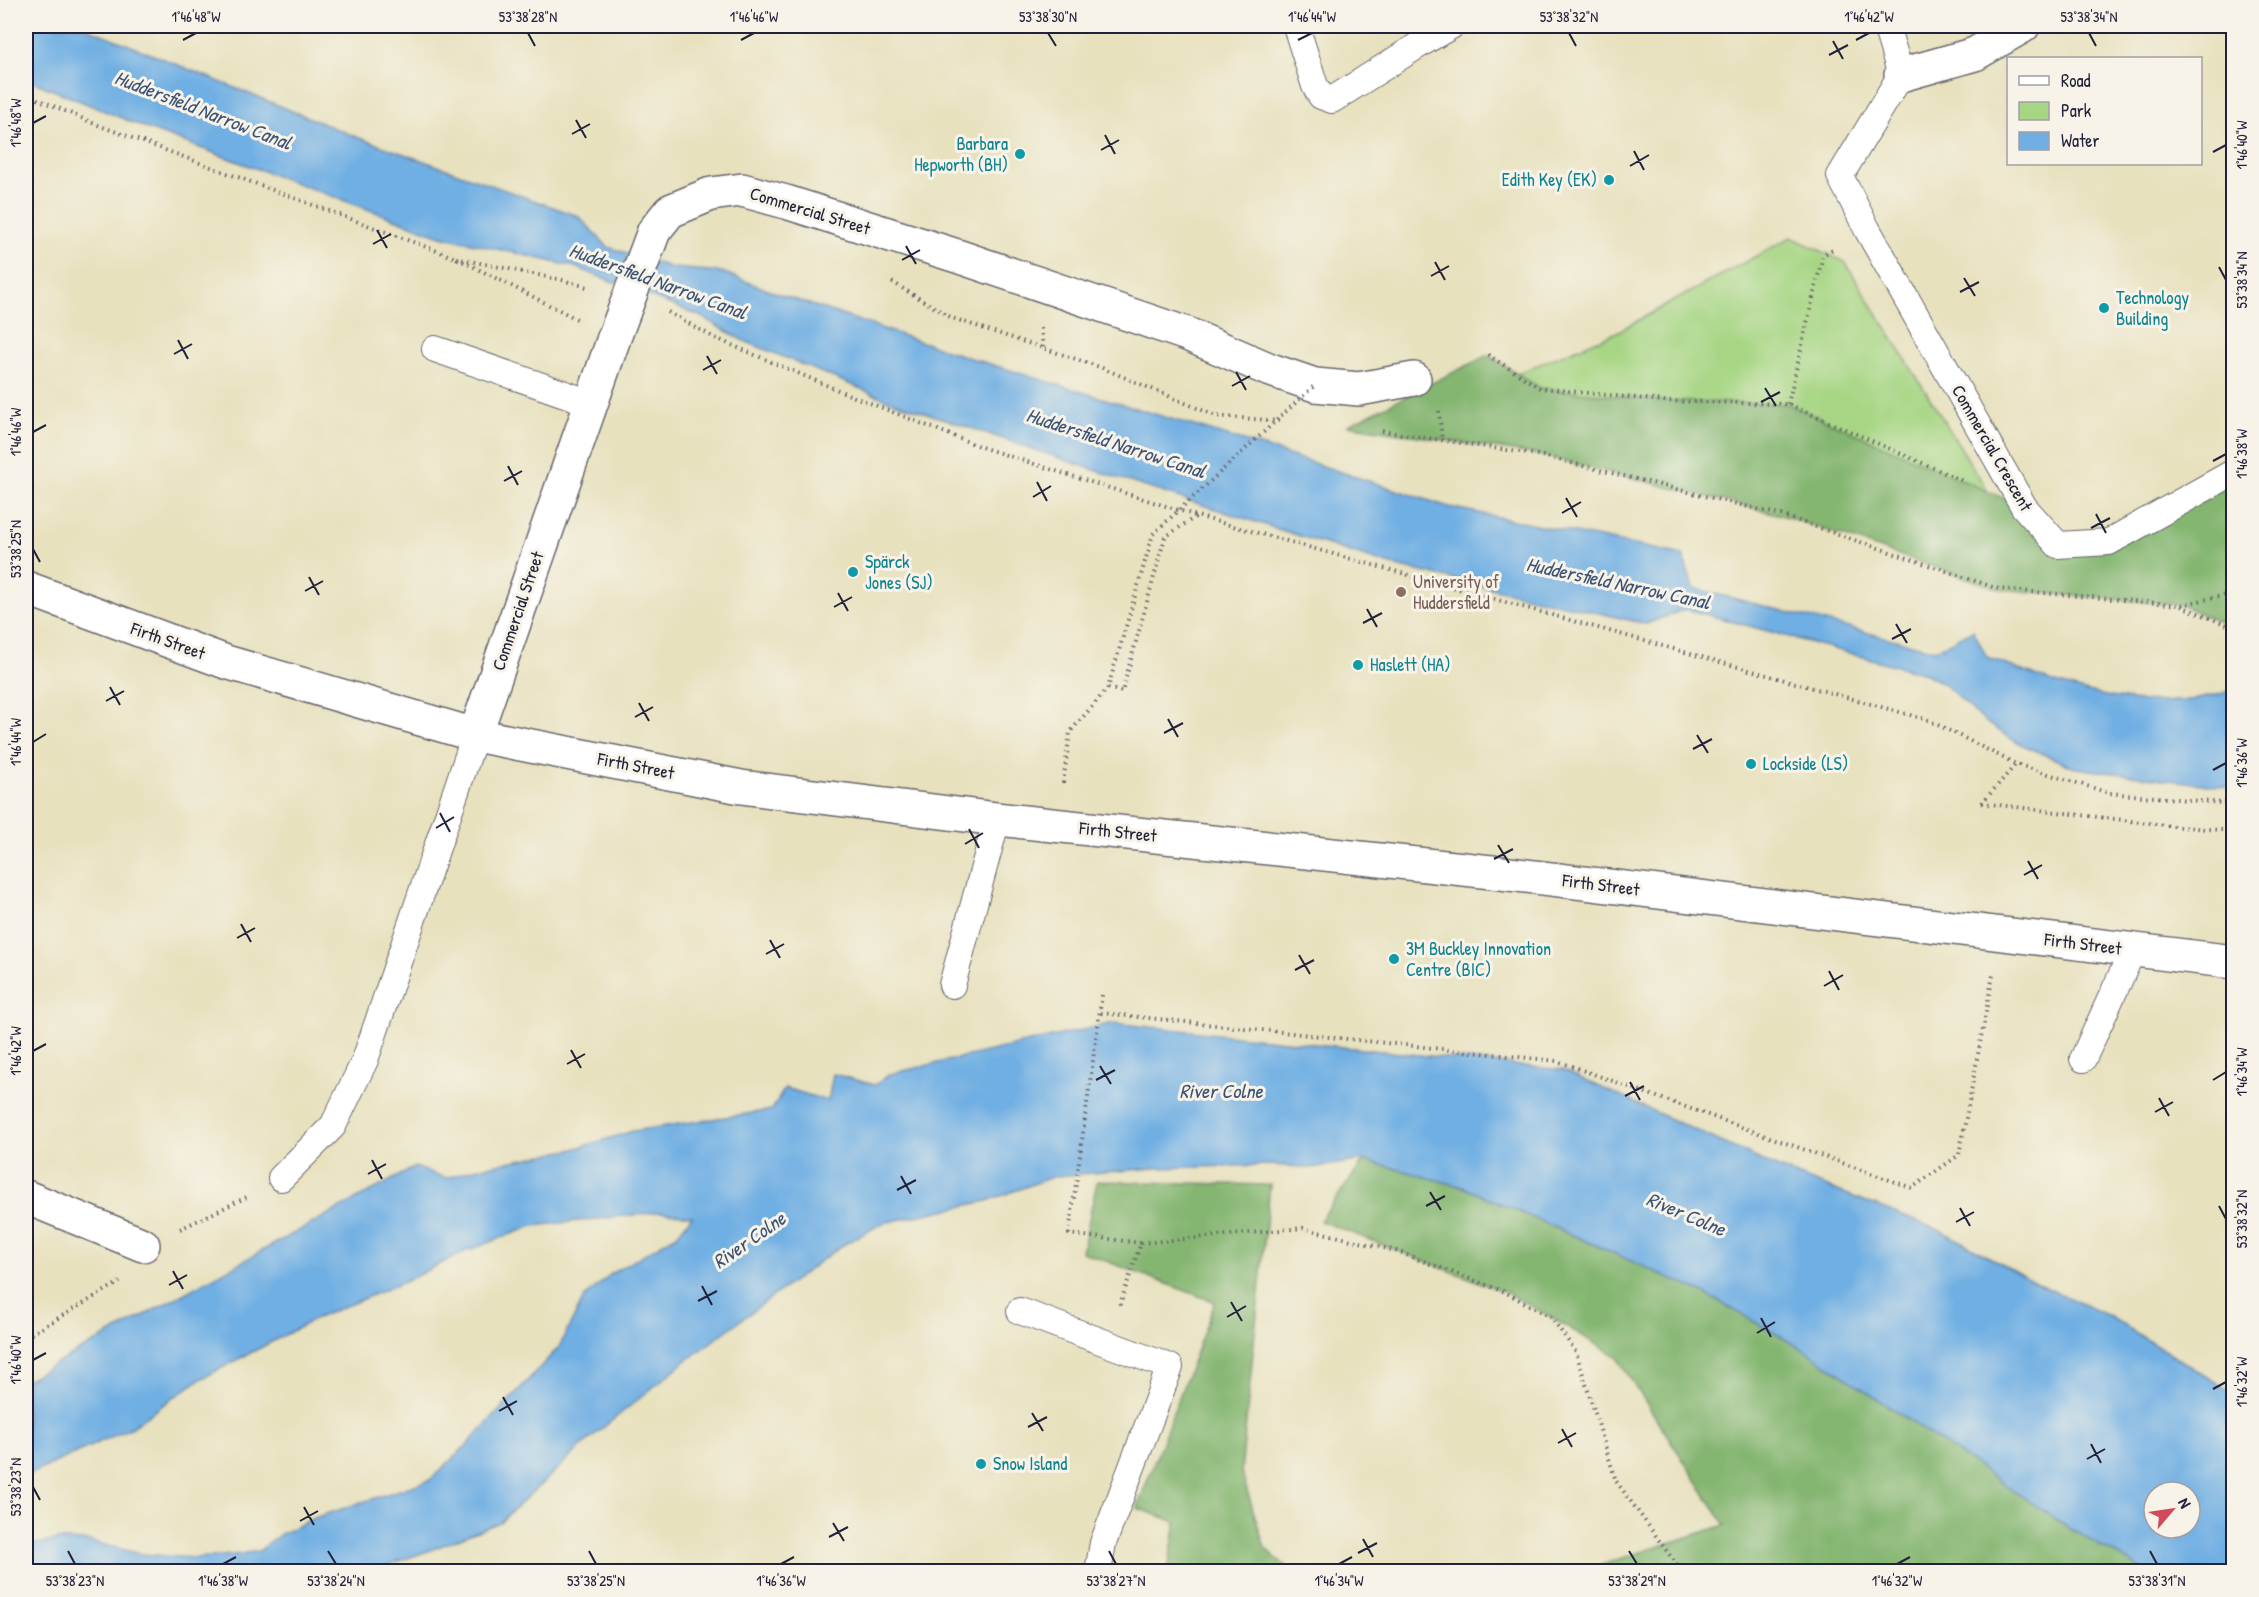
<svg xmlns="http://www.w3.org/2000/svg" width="2259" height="1597" viewBox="0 0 2259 1597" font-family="'Patrick Hand',sans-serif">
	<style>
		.green { fill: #a6d583; stroke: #647c5f; stroke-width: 1.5 }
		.forest { fill: #84b671; stroke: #536c56; stroke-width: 1.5 }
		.water { fill: #70afe3; stroke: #49688f; stroke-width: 1.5; fill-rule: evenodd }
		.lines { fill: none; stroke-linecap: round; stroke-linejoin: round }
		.lane-casing { stroke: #676569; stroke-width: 28 }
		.street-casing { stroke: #676569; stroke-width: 36 }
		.secondary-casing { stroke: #676569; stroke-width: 36 }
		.path { stroke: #676569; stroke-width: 4; stroke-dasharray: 1.5 4.5; stroke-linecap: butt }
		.lane { stroke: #fff; stroke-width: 26 }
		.street { stroke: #fff; stroke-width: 33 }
		.secondary { stroke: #fff; stroke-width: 33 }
		.street-bridge-casing { stroke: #676569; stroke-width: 36; stroke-linecap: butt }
		.path-bridge { stroke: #676569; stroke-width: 4; stroke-dasharray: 1.5 4.5; stroke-linecap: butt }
		.street-bridge { stroke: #fff; stroke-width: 33 }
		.ticks { fill: none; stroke: #22223b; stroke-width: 2 }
		.culture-dot { fill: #0f9aa8; stroke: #f7f3e8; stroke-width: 2 }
		.education-dot { fill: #8d6e63; stroke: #f7f3e8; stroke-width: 2 }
		.labels { text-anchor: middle; stroke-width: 6; stroke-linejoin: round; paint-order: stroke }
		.culture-label { font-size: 18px; fill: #0d838f; stroke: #f7f3e8; text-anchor: start }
		.street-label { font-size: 18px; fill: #22223b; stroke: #f7f3e8 }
		.education-label { font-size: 18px; fill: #785e54; stroke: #f7f3e8; text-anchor: start }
		.water-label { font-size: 20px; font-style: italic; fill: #3d5376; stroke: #f7f3e8 }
		.neatline { fill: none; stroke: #22223b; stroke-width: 2 }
		.ticks-label { font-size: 15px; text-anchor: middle; fill: #22223b }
	</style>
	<rect width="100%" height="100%" fill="#f7f3e8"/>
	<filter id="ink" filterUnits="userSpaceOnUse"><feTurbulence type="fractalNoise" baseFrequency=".0167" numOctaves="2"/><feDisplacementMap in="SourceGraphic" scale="12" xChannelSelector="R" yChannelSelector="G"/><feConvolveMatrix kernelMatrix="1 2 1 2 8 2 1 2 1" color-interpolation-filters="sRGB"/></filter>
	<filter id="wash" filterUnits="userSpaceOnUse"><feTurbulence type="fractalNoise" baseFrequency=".008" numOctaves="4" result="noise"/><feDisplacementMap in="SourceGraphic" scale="24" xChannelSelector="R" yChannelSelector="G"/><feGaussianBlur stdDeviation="1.35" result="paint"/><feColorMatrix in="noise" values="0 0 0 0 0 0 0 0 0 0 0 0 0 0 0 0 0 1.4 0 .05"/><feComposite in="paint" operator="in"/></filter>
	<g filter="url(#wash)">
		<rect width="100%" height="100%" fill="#e7e1be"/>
		<path class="green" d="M 1791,237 L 1845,262 L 2025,551 L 1479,389 L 1615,333 Z"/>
		<g class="forest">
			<path d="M 1488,355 L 1540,388 L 1664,401 L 1788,404 L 2024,507 L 2058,545 L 2109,542 L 2233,473 L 2233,628 L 2181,605 L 1999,589 L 1781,515 L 1539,455 L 1348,425 Z"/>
			<path d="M 1364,1160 L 1463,1187 L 1704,1293 L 1806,1351 L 2072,1530 L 2145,1571 L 1588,1571 L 1610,1562 L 1725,1525 L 1616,1356 L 1551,1317 L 1505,1292 L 1320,1221 Z"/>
			<path d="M 1097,1181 L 1270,1185 L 1241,1471 L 1265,1548 L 1290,1571 L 1168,1571 L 1176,1522 L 1137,1508 L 1215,1302 L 1082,1252 Z"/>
		</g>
		<g class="water">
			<path d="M 26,26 L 82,26 L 354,136 L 578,216 L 608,247 L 673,268 L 722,272 L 776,293 L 967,357 L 1270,449 L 1449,507 L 1683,555 L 1693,588 L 1935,650 L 1973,630 L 1987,657 C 2064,689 2151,719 2233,690 L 2233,788 L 2075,768 L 2016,742 L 1983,720 L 1945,685 L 1926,674 L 1686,609 L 1646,624 L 1388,564 L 1136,484 L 888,400 L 742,340 L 700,316 L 575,267 L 441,236 L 151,130 L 26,79 Z"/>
			<path d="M 1113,1023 L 1563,1070 L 1776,1167 L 1944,1232 L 2036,1283 L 2109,1316 L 2233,1393 L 2233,1571 L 2145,1571 L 2072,1530 L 1806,1351 L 1704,1293 L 1463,1187 L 1364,1160 L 1310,1168 L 1271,1165 L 1156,1168 L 1055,1176 L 987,1201 L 883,1223 L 841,1246 L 683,1363 L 593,1436 L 500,1522 L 428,1551 L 382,1567 L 378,1571 L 26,1571 L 26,1546 L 59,1540 L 88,1541 L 141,1554 L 195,1558 L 233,1555 L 259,1551 L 281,1534 L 314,1518 L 430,1480 L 467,1445 L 559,1347 L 584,1298 L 612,1273 L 677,1235 L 692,1216 L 660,1212 L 533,1226 L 464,1252 L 404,1282 L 319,1317 L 199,1380 L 130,1428 L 26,1476 L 26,1380 L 415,1167 L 446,1178 L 478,1168 L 574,1149 L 633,1131 L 772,1110 L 785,1088 L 828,1101 L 833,1074 L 875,1085 L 890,1074 ZM 2154,1492 L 2190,1492 L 2190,1528 L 2154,1528 Z"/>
		</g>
	</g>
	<g filter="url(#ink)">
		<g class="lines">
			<g class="lane-casing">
				<g id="lane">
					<path d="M 1296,26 L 1315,86 L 1321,96 L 1332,100 L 1425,41"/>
					<path d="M 1421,26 L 1425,41 L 1451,26"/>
					<path d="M 1886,26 L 1901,75 L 1840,176 L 1867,229 L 2024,507 L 2058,545 L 2109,542 L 2234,472"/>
					<path d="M 435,349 L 591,403"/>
					<path d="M 952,985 L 997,819"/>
					<path d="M 2083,1059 L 2133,950"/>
					<path d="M 281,1178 L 333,1126 L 365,1060 L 475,735"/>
					<path d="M 1020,1311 L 1170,1367 L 1103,1543 L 1098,1572"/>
				</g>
			</g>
			<g class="street-casing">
				<g id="street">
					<path d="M 1901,75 L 1975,54 L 2023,26"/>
					<path d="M 654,231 L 670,211 L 711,194 L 742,190 L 786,202 L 957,256 L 1187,334 L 1268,369 L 1315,385 L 1359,389 L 1414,379"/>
					<path d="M 475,735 L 614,338"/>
					<path d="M 26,1197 L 143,1245"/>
				</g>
			</g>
			<g class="secondary-casing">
				<path id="secondary" d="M 26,588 L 226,662 L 475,735 L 741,787 L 997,819 L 1501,873 L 2234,962"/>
			</g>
			<g class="path">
				<path d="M 26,94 L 95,124 L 456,258 L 577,319"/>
				<path d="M 456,258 L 562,280 L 587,287"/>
				<path d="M 892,282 L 952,318 L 1100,367 L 1216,416 L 1279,421"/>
				<path d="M 668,312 L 715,338 L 852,396 L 981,447 L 1197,516 L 1928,720 L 2016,764 L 2109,793 L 2234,804"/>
				<path d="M 1041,328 L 1043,348"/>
				<path d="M 1488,355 L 1540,388 L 1664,401 L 1788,404 L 1963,481"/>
				<path d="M 1788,404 L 1823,255 L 1833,249"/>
				<path d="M 1439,411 L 1442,440"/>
				<path d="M 1382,431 L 1539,455 L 1781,515 L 1999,589 L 2181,605 L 2234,593"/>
				<path d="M 2181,606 L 2234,628"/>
				<path d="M 1108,688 L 1122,692 L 1165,537 L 1197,516"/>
				<path d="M 1063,783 L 1070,732 L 1108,688 L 1153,534"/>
				<path d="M 1982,803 L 2181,827 L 2234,831"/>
				<path d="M 1982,803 L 2016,764"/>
				<path d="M 1102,995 L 1069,1234 L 1141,1243 L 1119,1307"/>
				<path d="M 1101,1013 L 1557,1061 L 1912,1188 L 1959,1155 L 1993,975"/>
				<path d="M 180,1229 L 249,1196"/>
				<path d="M 1141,1243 L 1303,1228 L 1396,1251 L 1505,1292 L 1551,1317 L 1576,1352 L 1616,1481 L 1682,1572"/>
				<path d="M 26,1337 L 120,1282"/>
			</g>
			<use href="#lane" class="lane"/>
			<use href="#street" class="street"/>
			<use href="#secondary" class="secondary"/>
			<g class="street-bridge-casing">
				<path id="street-bridge" d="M 614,338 L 654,231"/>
			</g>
			<path class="path-bridge" d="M 1153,534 L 1315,385"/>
			<use href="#street-bridge" class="street-bridge"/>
		</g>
	</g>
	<path class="ticks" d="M 528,33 L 535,46M 1048,33 L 1056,46M 1569,33 L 1576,46M 2089,33 L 2096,46M 183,40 L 196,33M 741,40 L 754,33M 1298,40 L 1312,33M 1856,40 L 1869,33M 1833,41 L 1843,59M 1829,55 L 1848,45M 576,120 L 586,138M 33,123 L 46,116M 572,134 L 590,124M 1105,135 L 1115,154M 1101,150 L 1119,140M 1634,151 L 1644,170M 2213,152 L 2226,145M 1630,166 L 1649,155M 377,230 L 387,248M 373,244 L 391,234M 906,246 L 916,264M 902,260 L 920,250M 1435,262 L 1445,280M 2219,267 L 2226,280M 1431,276 L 1449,266M 1964,278 L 1975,296M 1960,292 L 1979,282M 178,340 L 188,359M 174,354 L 192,344M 707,356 L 717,374M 703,370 L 721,360M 1236,372 L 1246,390M 1232,386 L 1250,376M 1765,388 L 1776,406M 1761,402 L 1780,392M 33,432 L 46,425M 2213,461 L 2226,454M 508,466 L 518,485M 504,481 L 522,471M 1037,482 L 1047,501M 1033,497 L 1051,486M 1566,498 L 1577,517M 1562,513 L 1581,502M 2096,514 L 2106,533M 2091,528 L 2110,518M 33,549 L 40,562M 309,577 L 319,595M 305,591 L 323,581M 838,593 L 848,611M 834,607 L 852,597M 1367,609 L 1377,627M 1363,623 L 1382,613M 1896,624 L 1907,643M 1892,639 L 1911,629M 110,687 L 120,705M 106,701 L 124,691M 639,703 L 649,721M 635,717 L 653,707M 1168,719 L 1178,737M 1164,733 L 1183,723M 1697,735 L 1708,753M 33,742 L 46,734M 1693,749 L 1712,739M 2213,770 L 2226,763M 440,813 L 450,832M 436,828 L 454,817M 969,829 L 979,848M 965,844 L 983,833M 1498,845 L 1509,863M 1494,859 L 1513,849M 2028,861 L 2038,879M 2024,875 L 2042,865M 241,924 L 251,942M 237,938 L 255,928M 770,940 L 780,958M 766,954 L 784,944M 1299,955 L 1310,974M 1295,970 L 1314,960M 1829,971 L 1839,990M 1824,986 L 1843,975M 571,1050 L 581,1068M 33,1051 L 46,1044M 567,1064 L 585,1054M 1100,1066 L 1111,1084M 1096,1080 L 1115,1070M 2213,1080 L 2226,1072M 1630,1082 L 1640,1100M 1625,1096 L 1644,1086M 2159,1098 L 2169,1116M 2155,1112 L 2173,1102M 372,1160 L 382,1179M 368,1174 L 386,1164M 901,1176 L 911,1194M 897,1190 L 916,1180M 1430,1192 L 1441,1210M 1426,1206 L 1445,1196M 2219,1206 L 2226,1219M 1960,1208 L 1970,1226M 1956,1222 L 1974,1212M 173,1271 L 183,1289M 169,1285 L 187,1275M 702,1286 L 712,1305M 698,1301 L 717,1291M 1231,1302 L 1242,1321M 1227,1317 L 1246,1306M 1761,1318 L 1771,1337M 1757,1333 L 1775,1322M 33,1360 L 46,1353M 2213,1389 L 2226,1382M 503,1397 L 513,1415M 499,1411 L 517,1401M 1032,1413 L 1043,1431M 1028,1427 L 1047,1417M 1562,1429 L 1572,1447M 1558,1443 L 1576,1433M 2091,1444 L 2101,1463M 2087,1459 L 2105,1449M 33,1487 L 40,1500M 304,1507 L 314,1525M 300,1521 L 318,1511M 833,1523 L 844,1541M 829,1537 L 848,1527M 1363,1539 L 1373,1557M 68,1551 L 75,1564M 328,1551 L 336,1564M 589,1551 L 596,1564M 1109,1551 L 1116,1564M 1629,1551 L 1637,1564M 2150,1551 L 2157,1564M 1358,1553 L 1377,1543M 223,1564 L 236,1557M 781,1564 L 794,1557M 1339,1564 L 1352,1557M 1897,1564 L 1910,1557"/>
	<g class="culture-dot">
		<circle cx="1020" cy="154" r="6"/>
		<circle cx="1609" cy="180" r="6"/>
		<circle cx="2104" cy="308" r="6"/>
		<circle cx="853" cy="572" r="6"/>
		<circle cx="1358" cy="665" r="6"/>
		<circle cx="1751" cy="764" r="6"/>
		<circle cx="1394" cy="959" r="6"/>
		<circle cx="981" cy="1464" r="6"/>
	</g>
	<circle class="education-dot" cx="1401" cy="592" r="6"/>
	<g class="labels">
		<g class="culture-label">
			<text x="1008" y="150" text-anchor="end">Barbara<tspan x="1008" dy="21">Hepworth (BH)</tspan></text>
			<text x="1597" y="186" text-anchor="end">Edith Key (EK)</text>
			<text x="2116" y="304">Technology<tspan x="2116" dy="21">Building</tspan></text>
			<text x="865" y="568">Spärck<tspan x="865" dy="21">Jones (SJ)</tspan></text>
			<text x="1370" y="671">Haslett (HA)</text>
			<text x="1763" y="770">Lockside (LS)</text>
			<text x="1406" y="955">3M Buckley Innovation<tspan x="1406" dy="21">Centre (BIC)</tspan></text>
			<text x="993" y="1470">Snow Island</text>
		</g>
		<g class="street-label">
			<text transform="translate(810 211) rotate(17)" y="6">Commercial Street</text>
			<text transform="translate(1992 448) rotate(60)" y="6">Commercial Crescent</text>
			<text transform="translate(518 611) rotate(-71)" y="6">Commercial Street</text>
			<text transform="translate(168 641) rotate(20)" y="6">Firth Street</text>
			<text transform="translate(636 766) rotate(11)" y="6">Firth Street</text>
			<text transform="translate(1118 832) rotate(6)" y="6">Firth Street</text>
			<text transform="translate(1601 885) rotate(7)" y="6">Firth Street</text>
			<text transform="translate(2083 944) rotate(7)" y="6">Firth Street</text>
		</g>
		<g class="education-label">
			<text x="1413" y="588">University of<tspan x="1413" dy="21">Huddersfield</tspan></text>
		</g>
		<g class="water-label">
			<text transform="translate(203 110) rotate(21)" y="7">Huddersfield Narrow Canal</text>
			<text transform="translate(658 281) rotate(20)" y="7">Huddersfield Narrow Canal</text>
			<text transform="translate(1116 443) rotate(18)" y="7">Huddersfield Narrow Canal</text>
			<text transform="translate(1618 583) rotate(12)" y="7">Huddersfield Narrow Canal</text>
			<text x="1221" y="1098">River Colne</text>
			<text transform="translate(1686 1214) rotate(23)" y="7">River Colne</text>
			<text transform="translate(749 1240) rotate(-35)" y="7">River Colne</text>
		</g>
	</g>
	<rect width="2259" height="1597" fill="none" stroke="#f7f3e8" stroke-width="66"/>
	<rect x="2007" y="57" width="195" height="108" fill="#f7f3e8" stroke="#a29fa3" stroke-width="1.5"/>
	<rect x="2019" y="76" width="30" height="9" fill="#ffffff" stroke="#a29fa3" stroke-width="1.5"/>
	<text x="2061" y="87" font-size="18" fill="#22223b">Road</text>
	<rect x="2019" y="102" width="30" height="18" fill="#a6d583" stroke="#a29fa3" stroke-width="1.5"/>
	<text x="2061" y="117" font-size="18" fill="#22223b">Park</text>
	<rect x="2019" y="132" width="30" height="18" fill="#70afe3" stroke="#a29fa3" stroke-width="1.5"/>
	<text x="2061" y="147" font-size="18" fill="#22223b">Water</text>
	<g transform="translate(2172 1510) rotate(61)"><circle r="28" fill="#f7f3e8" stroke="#a29fa3" stroke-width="1.5"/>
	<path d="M0-4.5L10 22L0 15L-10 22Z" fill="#d1495b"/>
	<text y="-9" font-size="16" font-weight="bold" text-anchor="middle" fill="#22223b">N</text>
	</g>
	<rect x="33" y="33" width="2193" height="1531" class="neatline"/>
	<g class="ticks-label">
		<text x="196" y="22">1°46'48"W</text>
		<text x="528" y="22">53°38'28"N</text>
		<text x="754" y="22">1°46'46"W</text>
		<text x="1048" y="22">53°38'30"N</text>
		<text x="1312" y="22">1°46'44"W</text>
		<text x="1569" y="22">53°38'32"N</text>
		<text x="1869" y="22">1°46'42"W</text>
		<text x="2089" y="22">53°38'34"N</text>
		<text transform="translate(16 123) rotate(-90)" y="5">1°46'48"W</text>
		<text transform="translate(2242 145) rotate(-90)" y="5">1°46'40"W</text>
		<text transform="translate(2242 280) rotate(-90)" y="5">53°38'34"N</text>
		<text transform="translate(16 432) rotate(-90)" y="5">1°46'46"W</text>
		<text transform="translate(2242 454) rotate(-90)" y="5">1°46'38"W</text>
		<text transform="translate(16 549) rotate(-90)" y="5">53°38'25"N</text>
		<text transform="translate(16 742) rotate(-90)" y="5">1°46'44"W</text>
		<text transform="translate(2242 763) rotate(-90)" y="5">1°46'36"W</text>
		<text transform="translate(16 1051) rotate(-90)" y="5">1°46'42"W</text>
		<text transform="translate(2242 1072) rotate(-90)" y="5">1°46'34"W</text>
		<text transform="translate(2242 1219) rotate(-90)" y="5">53°38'32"N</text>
		<text transform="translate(16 1360) rotate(-90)" y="5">1°46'40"W</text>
		<text transform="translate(2242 1382) rotate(-90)" y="5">1°46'32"W</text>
		<text transform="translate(16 1487) rotate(-90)" y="5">53°38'23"N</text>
		<text x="75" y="1586">53°38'23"N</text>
		<text x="223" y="1586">1°46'38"W</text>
		<text x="336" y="1586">53°38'24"N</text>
		<text x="596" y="1586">53°38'25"N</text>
		<text x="781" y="1586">1°46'36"W</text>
		<text x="1116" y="1586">53°38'27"N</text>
		<text x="1339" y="1586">1°46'34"W</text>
		<text x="1637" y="1586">53°38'29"N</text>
		<text x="1897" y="1586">1°46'32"W</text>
		<text x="2157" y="1586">53°38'31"N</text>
	</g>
</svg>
